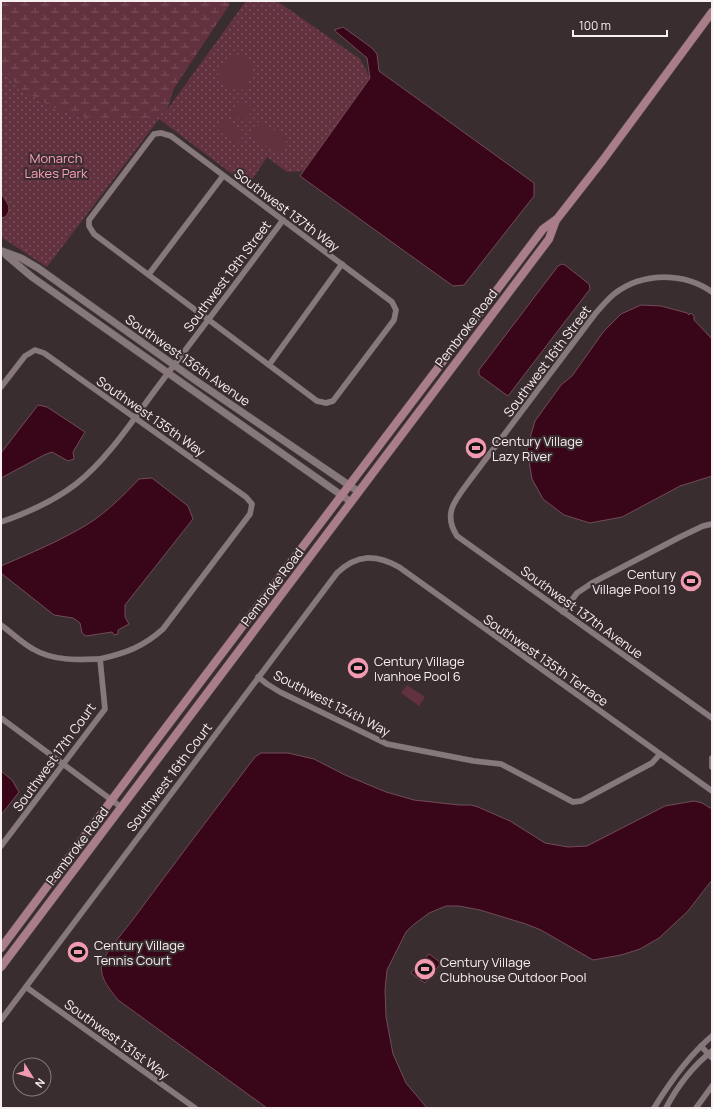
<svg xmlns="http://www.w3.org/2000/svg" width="713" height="1109" viewBox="0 0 713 1109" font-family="Manrope,sans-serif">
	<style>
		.wetland { fill: url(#wetland-marsh) }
		.park { fill: url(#park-dots) }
		.pitch { fill: #62323f }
		.water { fill: #390518; stroke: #724b59 }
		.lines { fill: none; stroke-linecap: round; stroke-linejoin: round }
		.minor-casing { stroke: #55494c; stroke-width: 6 }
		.tertiary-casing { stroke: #55494c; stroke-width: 8 }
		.secondary-casing { stroke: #55494c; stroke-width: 9 }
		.minor { stroke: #87787b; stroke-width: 5.5 }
		.tertiary { stroke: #87787b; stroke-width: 7 }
		.secondary { stroke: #a97e88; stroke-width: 8 }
		.labels { text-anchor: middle; stroke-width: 4; stroke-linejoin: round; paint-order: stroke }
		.park-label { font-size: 13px; fill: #fca0b7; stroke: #3a2d30 }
		.street-label { font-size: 13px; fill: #f8eff1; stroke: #3a2d30 }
		.poi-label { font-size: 13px; fill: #f8eff1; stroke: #3a2d30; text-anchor: start }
	</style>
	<defs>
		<pattern id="wetland-marsh" width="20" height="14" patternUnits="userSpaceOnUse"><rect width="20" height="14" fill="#62323f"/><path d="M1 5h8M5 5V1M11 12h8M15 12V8" fill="none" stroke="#79505b"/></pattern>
		<pattern id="park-dots" width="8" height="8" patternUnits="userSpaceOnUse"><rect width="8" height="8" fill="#62323f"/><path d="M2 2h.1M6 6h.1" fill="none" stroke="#79505b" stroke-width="1.8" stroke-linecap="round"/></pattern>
	</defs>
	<rect width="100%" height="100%" fill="#3a2d30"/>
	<path class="wetland" d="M 1,1 L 227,1 L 230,4 L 174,88 L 167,110 L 153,118 L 127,120 L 94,120 L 53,108 L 22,90 L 1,68 Z"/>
	<path class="park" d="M 246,1 L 277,1 L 360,59 L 370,78 L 303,171 L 287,172 L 267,157 L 248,186 L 159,119 L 47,267 L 1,237 L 1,68 L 22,90 L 53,108 L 94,120 L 127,120 L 153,118 L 167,110 Z"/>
	<g class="pitch">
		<path d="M 234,54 L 240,55 L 252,66 C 253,75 247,95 235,90 C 229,87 224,82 219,78 L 218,72 L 230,56 Z"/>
		<path d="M 241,99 L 254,109 L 243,122 L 230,112 Z"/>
		<path d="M 226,118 L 245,133 L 237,144 L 217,129 Z"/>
		<path d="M 258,122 L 263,122 L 285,138 L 286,142 L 278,153 L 274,152 L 252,136 L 251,131 Z"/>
		<path d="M 407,685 L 425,697 L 419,706 L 401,693 Z"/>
		<path d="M 81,940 L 89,946 L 76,964 L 68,958 Z"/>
	</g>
	<g class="water">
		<path d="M 343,27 L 372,48 L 377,54 L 379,71 L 534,183 L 534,196 L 464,285 L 453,286 L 300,176 L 370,78 L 367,58 L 334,30 Z"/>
		<path d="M 1,194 C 7,202 13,209 5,217 L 1,218 Z"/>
		<path d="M 562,264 L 565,265 L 589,284 L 590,289 L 508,396 L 479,375 L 479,370 L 558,266 Z"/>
		<path d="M 641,305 L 661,306 L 687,313 L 689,315 L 691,313 L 694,316 L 694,320 L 712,339 L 712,476 L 680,486 L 622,517 L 590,523 L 564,515 L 543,499 L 532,479 L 527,449 L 535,421 L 561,385 L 572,376 L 604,331 L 621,314 Z"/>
		<path d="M 38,405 L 47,407 L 85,432 L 73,452 L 74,459 L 68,461 L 52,452 L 44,455 L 1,478 L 1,453 Z"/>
		<circle cx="475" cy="448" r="5"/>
		<path d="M 152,478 L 188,506 L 193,519 L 125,605 L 125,617 L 129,624 L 118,630 L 118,634 L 114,635 L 112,632 L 86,636 L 82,633 L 80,623 L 73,618 L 54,615 L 1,573 L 1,566 C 31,553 60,541 88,524 C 107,512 124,495 139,479 Z"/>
		<path d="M 689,571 L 696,576 L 694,580 L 699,588 L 694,591 L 686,586 L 688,582 L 684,575 Z"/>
		<path d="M 353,658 L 363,662 L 362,666 L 367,673 L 362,679 L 352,674 L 354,671 L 348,663 Z"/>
		<path d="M 261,753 L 288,753 L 314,759 L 345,775 L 386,792 L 414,800 L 459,805 L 471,805 L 478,807 L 510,821 L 545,843 L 568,847 L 587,846 L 665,806 L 694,801 L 702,803 L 712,809 L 712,880 L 688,911 L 659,938 L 640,949 L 621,955 L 593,960 L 541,930 L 526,924 L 480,910 L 459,906 L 446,906 L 429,913 L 413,925 L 406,932 L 387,970 L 385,990 L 386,1017 L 393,1054 L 406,1083 L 427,1108 L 267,1108 L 118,1000 C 109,988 99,978 102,962 C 105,954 128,926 134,918 C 174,864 214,811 255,757 Z"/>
		<path d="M 1,771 L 12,780 L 19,792 L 1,815 Z"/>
		<path d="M 429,954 L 441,963 L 425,983 L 411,973 L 417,965 L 419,966 Z"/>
	</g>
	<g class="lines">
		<g class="minor-casing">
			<g id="minor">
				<path d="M 161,133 L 171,136 L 392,302 L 396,310 L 394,320 L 333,401 L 326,403 L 317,401 L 94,234 L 89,226 L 89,220 L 154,134 Z"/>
				<path d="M 149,274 L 223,176"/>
				<path d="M 712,292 C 684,272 642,272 614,294 C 607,300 601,307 595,314 L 470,480 C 456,499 442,513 457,536 L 712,718"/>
				<path d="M 269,365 L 342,264"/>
				<path d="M 1,387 L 25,356 L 35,350 L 44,353 L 246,497 L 252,504 L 250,514 L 163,629 C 143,647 126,653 100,659 L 105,709 L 1,846"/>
				<path d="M 1,522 C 27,513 54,501 76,484 C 107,460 133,420 156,389 C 198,333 241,277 283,220"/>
				<path d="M 563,612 L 577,593 L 592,583 L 680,537 L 703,526 L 712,524"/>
				<path d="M 1,625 C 12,633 22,643 33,649 C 53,661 78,660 100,659"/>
				<path d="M 258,677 L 267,684 L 280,692 L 387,744 L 474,761 L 501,764 L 573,802 L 581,801 L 652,763 L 660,754"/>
				<path d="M 1,718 L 121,807"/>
				<path d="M 712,758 L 712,767"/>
				<path d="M 26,987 L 195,1108"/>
				<path d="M 1,1020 L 337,573 C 357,554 376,554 399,567 L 712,791"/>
				<path d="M 701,1046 L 712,1058"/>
				<path d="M 654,1108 C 670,1082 688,1056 712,1036"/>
				<path d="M 666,1108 C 677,1087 693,1066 712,1051"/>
				<path d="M 696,1108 L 712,1086"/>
			</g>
		</g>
		<g class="tertiary-casing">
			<g id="tertiary">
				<path d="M 2,251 L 21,258 L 38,268 L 195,380 L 359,492"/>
				<path d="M 6,255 L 32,277 L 351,502"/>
			</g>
		</g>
		<g class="secondary-casing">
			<g id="secondary">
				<path d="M 1,948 L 158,738 L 543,229 L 557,219 L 603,160 L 712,12"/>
				<path d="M 1,967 L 549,239 L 556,220"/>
			</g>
		</g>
		<use href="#minor" class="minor"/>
		<use href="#tertiary" class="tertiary"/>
		<use href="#secondary" class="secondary"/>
	</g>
	<defs>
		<g id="stadium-disc" transform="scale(1.15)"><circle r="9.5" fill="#f29aaf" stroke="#3a2d30"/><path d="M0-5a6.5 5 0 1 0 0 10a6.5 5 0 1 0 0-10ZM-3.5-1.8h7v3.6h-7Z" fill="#111"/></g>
	</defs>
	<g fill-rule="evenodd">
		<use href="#stadium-disc" x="476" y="448"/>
		<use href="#stadium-disc" x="691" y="581"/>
		<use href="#stadium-disc" x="358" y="668"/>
		<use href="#stadium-disc" x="78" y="952"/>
		<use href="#stadium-disc" x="425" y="969"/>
	</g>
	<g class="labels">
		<g class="park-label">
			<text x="56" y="163">Monarch<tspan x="56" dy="15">Lakes Park</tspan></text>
		</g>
		<g class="street-label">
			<text transform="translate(287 210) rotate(37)" y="5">Southwest 137th Way</text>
			<text transform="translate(227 276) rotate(-53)" y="5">Southwest 19th Street</text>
			<text transform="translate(466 328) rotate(-53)" y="5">Pembroke Road</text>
			<text transform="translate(188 360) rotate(35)" y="5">Southwest 136th Avenue</text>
			<text transform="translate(547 361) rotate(-53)" y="5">Southwest 16th Street</text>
			<text transform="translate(151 416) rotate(35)" y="5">Southwest 135th Way</text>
			<text transform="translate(272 587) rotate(-53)" y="5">Pembroke Road</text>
			<text transform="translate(582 612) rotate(36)" y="5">Southwest 137th Avenue</text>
			<text transform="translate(546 660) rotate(35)" y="5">Southwest 135th Terrace</text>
			<text transform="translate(332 703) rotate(27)" y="5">Southwest 134th Way</text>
			<text transform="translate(54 757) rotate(-54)" y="5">Southwest 17th Court</text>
			<text transform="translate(169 777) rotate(-53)" y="5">Southwest 16th Court</text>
			<text transform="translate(77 846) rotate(-53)" y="5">Pembroke Road</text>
			<text transform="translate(117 1039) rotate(36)" y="5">Southwest 131st Way</text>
		</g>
		<g class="poi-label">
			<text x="492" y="446">Century Village<tspan x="492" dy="15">Lazy River</tspan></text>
			<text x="676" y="579" text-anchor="end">Century<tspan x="676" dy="15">Village Pool 19</tspan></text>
			<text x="374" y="666">Century Village<tspan x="374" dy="15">Ivanhoe Pool 6</tspan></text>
			<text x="94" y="950">Century Village<tspan x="94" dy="15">Tennis Court</tspan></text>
			<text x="440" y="967">Century Village<tspan x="440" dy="15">Clubhouse Outdoor Pool</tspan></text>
		</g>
	</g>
	<rect width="713" height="1109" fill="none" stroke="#f8eff1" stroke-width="4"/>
	<g transform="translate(32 1077) rotate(127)"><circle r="19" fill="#3a2d30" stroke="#867b7d"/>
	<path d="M0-3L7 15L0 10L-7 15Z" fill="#f29aaf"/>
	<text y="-6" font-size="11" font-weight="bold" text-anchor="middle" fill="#f8eff1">N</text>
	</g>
	<path d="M573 30v6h94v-6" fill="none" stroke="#f8eff1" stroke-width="2"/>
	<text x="579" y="30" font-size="12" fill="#f8eff1" stroke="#3a2d30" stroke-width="3" paint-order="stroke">100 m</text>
</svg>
